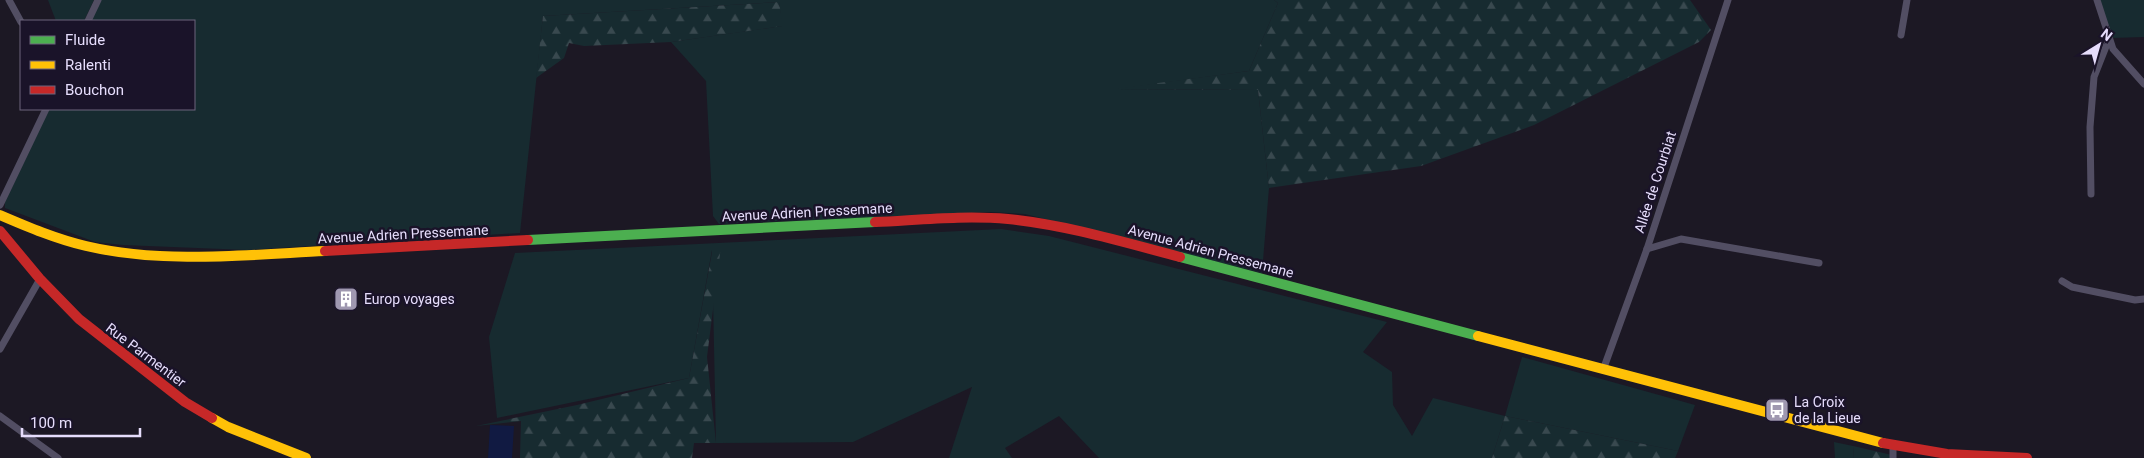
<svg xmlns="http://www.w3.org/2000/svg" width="2144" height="458" viewBox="0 0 2144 458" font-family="Roboto,sans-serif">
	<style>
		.grass { fill: #172b30 }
		.forest { fill: url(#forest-firs) }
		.water { fill: #111a42 }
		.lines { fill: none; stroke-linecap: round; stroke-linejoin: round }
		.street { stroke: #524e63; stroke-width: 7 }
		.fast { stroke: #4caf50; stroke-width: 10 }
		.slow { stroke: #ffc107; stroke-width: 10 }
		.jam { stroke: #c62828; stroke-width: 10 }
		.labels { text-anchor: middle; stroke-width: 5; stroke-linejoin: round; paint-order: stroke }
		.street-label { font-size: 14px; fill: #e6ddfc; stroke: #1a1329 }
		.poi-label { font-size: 14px; fill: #e6ddfc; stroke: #1a1329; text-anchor: start }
	</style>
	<defs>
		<pattern id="forest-firs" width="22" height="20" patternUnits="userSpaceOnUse" patternTransform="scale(1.25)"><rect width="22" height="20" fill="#172b30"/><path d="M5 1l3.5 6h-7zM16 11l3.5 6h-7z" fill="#39494f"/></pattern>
	</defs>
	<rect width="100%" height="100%" fill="#1c1824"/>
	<g class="grass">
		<path d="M 48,0 L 94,0 L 84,21 L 56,21 Z"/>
		<path d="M 101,0 L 1274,0 L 1278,3 L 1249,71 L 1118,89 L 1258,90 L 1269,188 L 1262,273 L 1025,214 L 991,212 L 719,224 L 713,216 L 706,81 L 671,42 L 782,26 L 779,2 L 543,16 L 520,233 L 247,250 L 123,245 L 95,242 L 5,208 L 5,202 L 49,109 L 194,109 L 194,21 L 91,21 Z"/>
		<path d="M 2100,0 L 2144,0 L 2144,37 L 2111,38 Z"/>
		<path d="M 1001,229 L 1049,236 L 1387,322 L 1363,352 L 1392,372 L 1393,405 L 1412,436 L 1433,398 L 1505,416 L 1522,357 L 1695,405 L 1678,451 L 1505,416 L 1492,458 L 1099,458 L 1059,416 L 1005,448 L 1012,458 L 949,458 L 972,387 L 853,442 L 716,443 L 712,250 L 689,378 L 497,418 L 489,337 L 515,253 Z"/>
		<path d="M 1834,442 L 1853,446 L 1854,458 L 1835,458 Z"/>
	</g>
	<g class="forest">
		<path d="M 1274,0 L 1690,0 L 1711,30 L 1699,42 L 1534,125 L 1421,166 L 1269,188 L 1258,90 L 1113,89 L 1249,71 L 1278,3 Z"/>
		<path d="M 779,2 L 783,26 L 671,42 L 584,46 L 569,43 L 564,58 L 536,78 L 543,16 Z"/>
		<path d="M 721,246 L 707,357 L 716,443 L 694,443 L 692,458 L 520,458 L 521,421 L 476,426 L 577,405 L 689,378 L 713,247 Z"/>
		<path d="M 1505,416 L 1678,451 L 1675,458 L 1492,458 Z"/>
		<path d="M 1853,446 L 1896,456 L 1896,458 L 1854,458 Z"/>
	</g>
	<path class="water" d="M 490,425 L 514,426 L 512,458 L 488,458 Z"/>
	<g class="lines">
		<g class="street">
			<path d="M 9,0 L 21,22"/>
			<path d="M 2097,0 L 2113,49 L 2144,84"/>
			<path d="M 88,21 L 98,0"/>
			<path d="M 1901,35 L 1907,0"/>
			<path d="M 2091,194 L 2090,127 L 2094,77 L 2109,39"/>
			<path d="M 0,205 L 46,109"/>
			<path d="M 1647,249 L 1681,239 L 1819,263"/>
			<path d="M 2062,281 L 2072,287 L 2135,300 L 2144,299"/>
			<path d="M 0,349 L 40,279"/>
			<path d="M 1603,370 L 1647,249 L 1728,0"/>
			<path d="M 0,416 L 58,458"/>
			<path d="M 1893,458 L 1893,446"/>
		</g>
		<g class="fast">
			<path d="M 528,240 L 875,222"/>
			<path d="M 1180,257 L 1478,336"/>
		</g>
		<g class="slow">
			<path d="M 0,215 C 28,227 56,239 86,246 C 163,264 247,255 325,251"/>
			<path d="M 1478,336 L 1883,443"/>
			<path d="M 212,418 L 228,427 L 306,458"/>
		</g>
		<g class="jam">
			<path d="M 875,222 C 919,220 964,215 1008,219 C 1067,225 1123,242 1180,257"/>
			<path d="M 0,231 L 40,279 L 79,319 L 185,402 L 212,418"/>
			<path d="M 325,251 L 528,240"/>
			<path d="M 1883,443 L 1947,454 L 2027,458"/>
		</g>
	</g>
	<defs>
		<g id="building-square" transform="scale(1.25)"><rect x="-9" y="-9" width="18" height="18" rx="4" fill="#9f98b0" stroke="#1a1329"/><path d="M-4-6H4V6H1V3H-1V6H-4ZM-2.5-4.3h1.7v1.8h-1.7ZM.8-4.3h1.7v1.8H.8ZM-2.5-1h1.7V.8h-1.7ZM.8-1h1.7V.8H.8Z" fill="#fff"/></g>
		<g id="bus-square" transform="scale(1.25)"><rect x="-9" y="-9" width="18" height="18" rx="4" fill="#9f98b0" stroke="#1a1329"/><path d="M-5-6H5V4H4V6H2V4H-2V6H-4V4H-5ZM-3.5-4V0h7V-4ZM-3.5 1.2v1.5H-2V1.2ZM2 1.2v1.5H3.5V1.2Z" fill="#fff"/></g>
	</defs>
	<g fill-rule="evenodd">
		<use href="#building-square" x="346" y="299"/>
		<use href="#bus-square" x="1777" y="410"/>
	</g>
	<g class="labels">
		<g class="street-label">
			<text transform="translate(1655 182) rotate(-72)" y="5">Allée de Courbiat</text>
			<text transform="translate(807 212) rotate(-3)" y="5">Avenue Adrien Pressemane</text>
			<text transform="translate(403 234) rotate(-3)" y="5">Avenue Adrien Pressemane</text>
			<text transform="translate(1211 251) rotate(15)" y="5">Avenue Adrien Pressemane</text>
			<text transform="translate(146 355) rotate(37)" y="5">Rue Parmentier</text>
		</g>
		<g class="poi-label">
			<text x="364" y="304">Europ voyages</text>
			<text x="1794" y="407">La Croix<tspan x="1794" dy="16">de la Lieue</tspan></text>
		</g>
	</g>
	<rect x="20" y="20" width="175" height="90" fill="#1a1329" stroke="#6c647d"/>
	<rect x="30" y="36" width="25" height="8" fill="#4caf50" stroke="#6c647d"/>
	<text x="65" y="45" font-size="15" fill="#e6ddfc">Fluide</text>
	<rect x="30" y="61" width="25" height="8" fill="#ffc107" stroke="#6c647d"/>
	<text x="65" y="70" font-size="15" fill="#e6ddfc">Ralenti</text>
	<rect x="30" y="86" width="25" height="8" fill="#c62828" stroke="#6c647d"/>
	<text x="65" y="95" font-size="15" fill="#e6ddfc">Bouchon</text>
	<g transform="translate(2099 45) rotate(37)" stroke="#1a1329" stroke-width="4" paint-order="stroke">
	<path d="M0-4L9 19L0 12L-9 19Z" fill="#e6ddfc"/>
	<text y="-8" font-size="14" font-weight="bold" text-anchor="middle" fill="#e6ddfc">N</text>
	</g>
	<path d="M22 428v8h118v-8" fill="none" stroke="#e6ddfc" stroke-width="2.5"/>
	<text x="30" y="428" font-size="15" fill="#e6ddfc" stroke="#1a1329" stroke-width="4" paint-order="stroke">100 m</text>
</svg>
